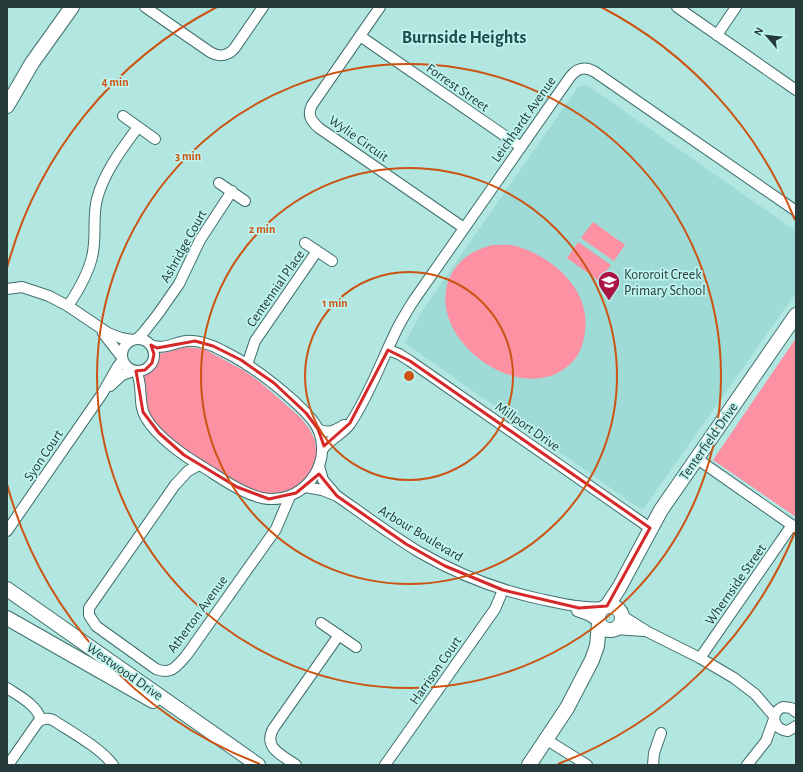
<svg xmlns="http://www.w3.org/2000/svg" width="803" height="772" viewBox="0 0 803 772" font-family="'Alegreya Sans',sans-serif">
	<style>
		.built { fill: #9fdbd6 }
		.green { fill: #fb91a3 }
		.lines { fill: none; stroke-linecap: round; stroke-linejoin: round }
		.street-casing { stroke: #40706d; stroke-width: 12 }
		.secondary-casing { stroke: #40706d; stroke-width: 16 }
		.street { stroke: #fff; stroke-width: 10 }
		.secondary { stroke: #fff; stroke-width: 14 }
		.marked { fill: none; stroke: #d62828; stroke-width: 3; stroke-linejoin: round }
		.ring { fill: none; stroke: #cb5413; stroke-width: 2 }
		.labels { text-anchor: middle; stroke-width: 3.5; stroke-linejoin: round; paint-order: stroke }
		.street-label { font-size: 14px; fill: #263b39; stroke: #bff3ee }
		.poi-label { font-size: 14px; fill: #263b39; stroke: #bff3ee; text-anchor: start }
		.district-label { font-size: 18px; font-weight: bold; fill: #1b4d4a; stroke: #bff3ee }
		.centre { fill: #cb5413; stroke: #bff3ee; stroke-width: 2 }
		.ring-label { font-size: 12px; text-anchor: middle; font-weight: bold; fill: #cb5413; stroke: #bff3ee; stroke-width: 3.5; stroke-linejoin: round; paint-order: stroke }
	</style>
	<rect width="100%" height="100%" fill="#b2e6e1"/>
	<path class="built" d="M 587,85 L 796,231 L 796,293 L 644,508 L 639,508 L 405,343 L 422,311 L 578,87 Z"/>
	<g class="green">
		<path d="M 593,222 L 625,245 L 614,261 L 581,238 Z"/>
		<path d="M 578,242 L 611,265 L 599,281 L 567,258 Z"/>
		<path d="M 492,245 C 500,245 508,244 516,246 C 553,257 591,290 585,331 C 584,341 581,351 575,359 C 527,417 415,335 453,271 C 463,256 475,250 492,245 Z"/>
		<path d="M 796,338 L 796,517 L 713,460 Z"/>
		<path d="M 186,347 L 204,349 L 243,370 L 260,382 L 301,418 L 310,430 L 315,440 L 316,449 L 317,460 L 314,468 L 305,483 L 283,496 L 253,493 L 171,442 L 145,410 L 141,377 C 151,371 154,366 156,354 L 164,353 Z"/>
	</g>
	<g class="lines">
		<g class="street-casing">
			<g id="street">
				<path d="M 145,7 L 210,52 C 219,57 226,57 234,49 L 263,7"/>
				<path d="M 380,7 L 312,105 C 307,115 311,121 319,128 L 464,228"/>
				<path d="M 677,7 L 796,90"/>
				<path d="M 717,35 L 736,7"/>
				<path d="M 360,36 L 521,147"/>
				<path d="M 123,116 L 155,139"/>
				<path d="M 219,183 L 245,201"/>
				<path d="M 305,243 L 332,261"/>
				<path d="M 7,289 L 22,287 L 49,296 L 68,306 L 108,333 L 121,338 L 132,340"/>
				<path d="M 68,306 C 78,291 88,274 92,257 C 97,238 92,218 97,199 C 104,172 122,149 138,127"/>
				<path d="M 103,333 L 121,356"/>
				<circle cx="138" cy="355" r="16"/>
				<path d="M 137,339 L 143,333 L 158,314 L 179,284 L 200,240 L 232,191"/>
				<path d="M 388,350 L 399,354 L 410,361 L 650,528"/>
				<path d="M 247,365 L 255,341 L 317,251"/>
				<path d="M 136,371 C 144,386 137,404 146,418 C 157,437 184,456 203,467 C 221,478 241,493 262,498 C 301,506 334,466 318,429 C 313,418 303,410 295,402 C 273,382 250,364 223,351 C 212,345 199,340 186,341 C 173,343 163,350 151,345"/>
				<path d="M 110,386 L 122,375 L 133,371"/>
				<path d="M 318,429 C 328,434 335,431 344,425"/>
				<path d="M 323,449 C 330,439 343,434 350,424 C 370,394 382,359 398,327 C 403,318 408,309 414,300 L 570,77 C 577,68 585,66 595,72 L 796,211"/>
				<path d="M 696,458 L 796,528"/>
				<path d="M 199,465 L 188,471 L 175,485 L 89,608 L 89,615 L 96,626 L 156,669 C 171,675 176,667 186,656 L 276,529 L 290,496"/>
				<path d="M 319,466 L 323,480 L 335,494"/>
				<path d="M 305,487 L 322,490 L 337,496 C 364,515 391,535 419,552 C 457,574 498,590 540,599 C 563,604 583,609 606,607"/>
				<path d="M 7,531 L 102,394 L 118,366 L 122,361"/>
				<path d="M 577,611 L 588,615 L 598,621"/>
				<path d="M 621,615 L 648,632 L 700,658 L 734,678 L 755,694 L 774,716"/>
				<path d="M 321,623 L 356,647"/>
				<path d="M 614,629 L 644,631"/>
				<path d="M 700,658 L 792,525"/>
				<path d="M 7,688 C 19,696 37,705 41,720"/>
				<path d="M 796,712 L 791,708 L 783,707 C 769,713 773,730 788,731 L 796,726"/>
				<path d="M 547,740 L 587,765"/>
				<path d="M 8,765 L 38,722 C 43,718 47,718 53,720 C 71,732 101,748 113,765"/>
				<path d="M 296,765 C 282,755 263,748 273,729 L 339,635"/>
				<path d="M 385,765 L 495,609 L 503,590"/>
				<path d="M 653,765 L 654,753 L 661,733"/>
				<path d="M 747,765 L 766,741 L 774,719"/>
			</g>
		</g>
		<g class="secondary-casing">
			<g id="secondary">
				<path d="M 7,106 L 32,63 L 72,7"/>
				<path d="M 7,589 L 258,765"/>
				<path d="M 607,606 L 619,588 L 661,510 L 796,315"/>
				<circle cx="610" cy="618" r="12"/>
				<path d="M 7,618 L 153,701"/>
				<path d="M 529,765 L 567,708 L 592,660 L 597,646 L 599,623"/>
			</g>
		</g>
		<use href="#street" class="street"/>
		<use href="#secondary" class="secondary"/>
	</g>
	<path class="marked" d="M 195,341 L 213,346 L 241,360 L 274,383 L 306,413 L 318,429 L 324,446 L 350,423 L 388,350 L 410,361 L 650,528 L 607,606 L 579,608 L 503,590 L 445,566 L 406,544 L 337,496 L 319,474 L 296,493 L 269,499 L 237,487 L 184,455 L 159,433 L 143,412 L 136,371 L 145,370 L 152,363 L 154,354 L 151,345 L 157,348 Z"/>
	<g class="ring">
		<circle cx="409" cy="376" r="104"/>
		<circle cx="409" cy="376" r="208"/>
		<circle cx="409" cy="376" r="312"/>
		<path d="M795 532A416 416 0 0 1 558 764M260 764A416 416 0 0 1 7 484M7 268A416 416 0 0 1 217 7M601 7A416 416 0 0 1 795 220"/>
	</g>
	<defs>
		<g id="school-pin" transform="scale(1.15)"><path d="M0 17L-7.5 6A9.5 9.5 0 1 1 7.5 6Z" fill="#a91445" stroke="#bff3ee"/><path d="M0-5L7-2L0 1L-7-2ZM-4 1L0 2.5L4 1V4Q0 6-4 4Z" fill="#fff"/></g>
	</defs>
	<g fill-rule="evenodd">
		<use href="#school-pin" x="609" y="282"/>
	</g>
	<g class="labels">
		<g class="street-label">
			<text transform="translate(458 87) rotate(35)" y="5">Forrest Street</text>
			<text transform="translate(523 119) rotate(-55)" y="5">Leichhardt Avenue</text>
			<text transform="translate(359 138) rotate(35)" y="5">Wylie Circuit</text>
			<text transform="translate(183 246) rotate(-61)" y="5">Ashridge Court</text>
			<text transform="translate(275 288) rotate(-55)" y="5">Centennial Place</text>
			<text transform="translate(528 426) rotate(35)" y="5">Millport Drive</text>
			<text transform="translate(708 441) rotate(-55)" y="5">Tenterfield Drive</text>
			<text transform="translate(43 455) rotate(-56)" y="5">Syon Court</text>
			<text transform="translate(421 533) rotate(31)" y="5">Arbour Boulevard</text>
			<text transform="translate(735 584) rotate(-55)" y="5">Whernside Street</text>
			<text transform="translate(197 614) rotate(-54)" y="5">Atherton Avenue</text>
			<text transform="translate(435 670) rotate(-55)" y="5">Harrison Court</text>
			<text transform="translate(125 671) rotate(35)" y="5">Westwood Drive</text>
		</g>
		<g class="poi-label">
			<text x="624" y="279">Kororoit Creek<tspan x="624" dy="16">Primary School</tspan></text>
		</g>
		<g class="district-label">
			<text x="464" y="43">Burnside Heights</text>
		</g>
	</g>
	<circle cx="409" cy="376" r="6" class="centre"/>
	<g class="ring-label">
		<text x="115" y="86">4 min</text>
		<text x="188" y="160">3 min</text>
		<text x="262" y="233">2 min</text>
		<text x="335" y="307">1 min</text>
	</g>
	<rect width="803" height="772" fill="none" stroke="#263b39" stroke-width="16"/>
	<g transform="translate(767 36) rotate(298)" stroke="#bff3ee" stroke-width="3" paint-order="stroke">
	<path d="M0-3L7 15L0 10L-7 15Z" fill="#263b39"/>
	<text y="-6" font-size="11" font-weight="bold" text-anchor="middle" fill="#263b39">N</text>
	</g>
</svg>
